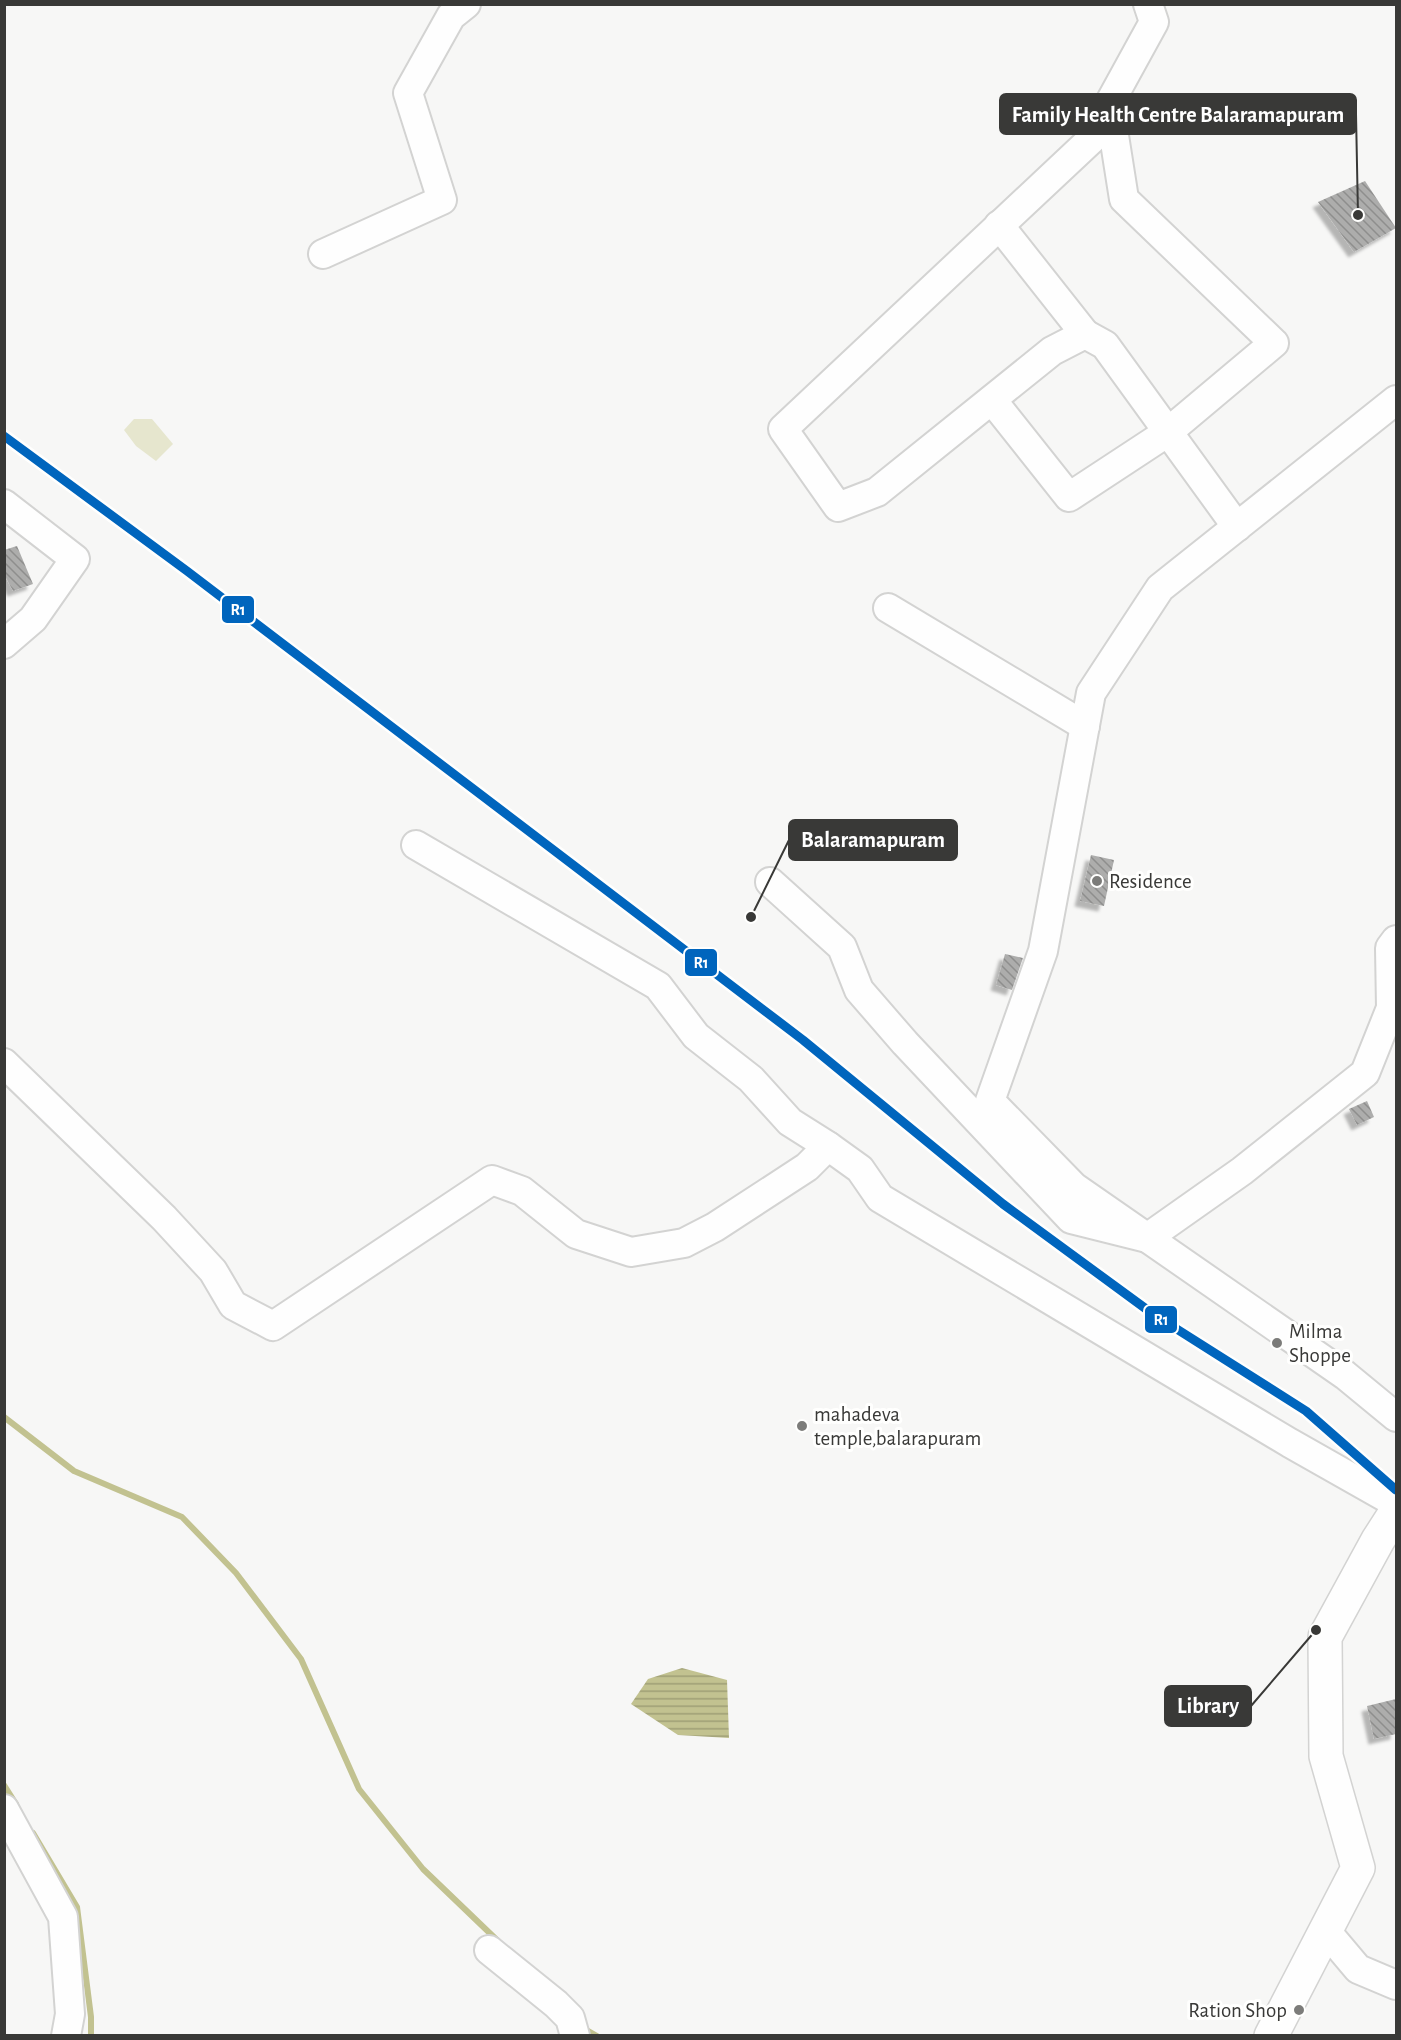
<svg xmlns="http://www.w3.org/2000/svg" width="1401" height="2040" viewBox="0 0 1401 2040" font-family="'Alegreya Sans',sans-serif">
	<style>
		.park { fill: #e6e6ce }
		.water { fill: url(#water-rules) }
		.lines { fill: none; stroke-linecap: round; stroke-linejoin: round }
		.stream { stroke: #c2c290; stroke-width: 6 }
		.building { fill: url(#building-back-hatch); filter: url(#shadow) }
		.minor-casing { stroke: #d3d3d2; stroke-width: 32 }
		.major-casing { stroke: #d3d3d2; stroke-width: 36 }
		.minor { stroke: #fefefe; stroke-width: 28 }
		.major { stroke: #fefefe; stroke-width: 33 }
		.rail-1-casing { stroke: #fffffe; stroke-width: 14 }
		.rail-1 { stroke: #0065bd; stroke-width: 9 }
		.poi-dot { fill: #7c7c7a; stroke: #fffffe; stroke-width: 2 }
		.labels { text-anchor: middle; stroke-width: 6; stroke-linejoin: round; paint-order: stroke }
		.poi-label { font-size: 21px; fill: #393937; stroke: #fffffe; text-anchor: start }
		.leader { fill: none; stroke: #393937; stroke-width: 2 }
		.callout-dot { fill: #393937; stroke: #fffffe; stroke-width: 2 }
		.callout { fill: #393937; stroke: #393937; stroke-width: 2 }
		.callout-label { font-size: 22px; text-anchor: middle; font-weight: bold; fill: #fff }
		.line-badge { stroke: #fffffe; stroke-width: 2 }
		.badge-label { font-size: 16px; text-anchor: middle; font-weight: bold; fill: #fff }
	</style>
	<defs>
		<pattern id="water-rules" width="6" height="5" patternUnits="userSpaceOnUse" patternTransform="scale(1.5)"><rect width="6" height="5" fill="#c2c290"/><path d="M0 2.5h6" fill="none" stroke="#9f9f76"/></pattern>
		<pattern id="building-back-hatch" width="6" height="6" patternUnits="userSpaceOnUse" patternTransform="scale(1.5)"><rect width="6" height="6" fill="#adadac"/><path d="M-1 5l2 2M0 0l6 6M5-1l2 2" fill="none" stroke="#8e8e8d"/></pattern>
		<filter id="shadow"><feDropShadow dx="-5.5" dy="5.5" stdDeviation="1.5" flood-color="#0004"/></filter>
	</defs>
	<rect width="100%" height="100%" fill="#f7f7f6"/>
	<path class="park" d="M 134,419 L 152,419 L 173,444 L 156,461 L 136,446 L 124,430 Z"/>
	<path class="water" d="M 682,1668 L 727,1680 L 729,1738 L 678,1735 L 631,1704 L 648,1679 Z"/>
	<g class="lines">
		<g class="stream">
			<path d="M 4,1417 L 74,1471 L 182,1517 L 236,1573 L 301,1659 L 359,1789 L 423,1869 L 498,1941"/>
			<path d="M 4,1785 L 16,1804"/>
			<path d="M 33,1833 L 77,1907 L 91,2017 L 91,2036"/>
			<path d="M 583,2028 L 597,2036"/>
		</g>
	</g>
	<g class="building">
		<path d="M 1365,181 L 1396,228 L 1354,252 L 1318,202 Z"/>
		<path d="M 17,546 L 33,584 L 13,591 L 4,574 L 4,550 Z"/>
		<path d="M 1091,855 L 1114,860 L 1104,906 L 1080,901 Z"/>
		<path d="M 1005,954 L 1023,958 L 1012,990 L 996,985 Z"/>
		<path d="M 1367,1101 L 1374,1117 L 1357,1125 L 1349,1109 Z"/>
		<path d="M 1396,1699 L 1396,1734 L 1374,1739 L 1367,1706 Z"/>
	</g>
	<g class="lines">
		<g class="minor-casing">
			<g id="minor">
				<path d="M 1112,120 L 783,429 L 838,507 L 877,492 L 1052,351 L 1085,334 L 1105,345 L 1237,527"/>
				<path d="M 999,225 L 1085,334"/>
				<path d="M 323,254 L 442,200 L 408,93 L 451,16 L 466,4"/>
				<path d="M 992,400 L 1069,497 L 1168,432 L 1274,343 L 1124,199 L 1109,104 L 1154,22 L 1148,4"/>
				<path d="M 1396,400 L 1160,588 L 1091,693 L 1043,951 L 990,1101 L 1074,1187 L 1345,1375 L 1396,1417"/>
				<path d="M 4,504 L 75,559 L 33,619 L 4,644"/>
				<path d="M 888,608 L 1085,726"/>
				<path d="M 416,845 L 658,986 L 696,1036 L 751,1079 L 790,1122 L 828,1146"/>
				<path d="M 770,882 L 842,947 L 859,990 L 905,1043 L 1071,1219 L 1147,1238 L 1242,1171 L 1365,1073 L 1391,1008 L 1390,948 L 1396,940"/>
				<path d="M 4,1063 L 164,1218 L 213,1271 L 233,1305 L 273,1326 L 492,1180 L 522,1191 L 576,1234 L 631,1252 L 684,1243 L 715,1227 L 807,1167 L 828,1146 L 860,1169 L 880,1198 L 1290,1443 L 1396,1503"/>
				<path d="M 4,1809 L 63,1917 L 70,2014 L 66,2036"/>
				<path d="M 1326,1931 L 1358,1969 L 1396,1985"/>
				<path d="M 489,1950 L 556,2004 L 570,2018 L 575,2036"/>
			</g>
		</g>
		<g class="major-casing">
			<path id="major" d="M 1271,2036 L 1358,1868 L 1326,1756 L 1325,1637 L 1378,1540 L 1396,1512"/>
		</g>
		<use href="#minor" class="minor"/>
		<use href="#major" class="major"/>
		<g class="rail-1-casing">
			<path id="rail-1" d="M 4,436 L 187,571 L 803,1040 L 1003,1204 L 1153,1314 L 1306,1411 L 1396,1490"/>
		</g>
		<use href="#rail-1" class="rail-1"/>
	</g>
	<g class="poi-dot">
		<circle cx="1097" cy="881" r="6"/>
		<circle cx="1277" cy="1343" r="6"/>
		<circle cx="802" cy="1426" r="6"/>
		<circle cx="1299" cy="2010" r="6"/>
	</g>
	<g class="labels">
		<g class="poi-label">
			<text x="1109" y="888">Residence</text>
			<text x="1289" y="1338">Milma<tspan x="1289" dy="24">Shoppe</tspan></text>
			<text x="814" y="1421">mahadeva<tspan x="814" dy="24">temple,balarapuram</tspan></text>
			<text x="1287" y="2017" text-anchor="end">Ration Shop</text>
		</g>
	</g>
	<path class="leader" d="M1358 215L1356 114M751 917L789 840M1316 1630L1251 1706"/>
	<g class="callout-dot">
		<circle cx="1358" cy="215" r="6"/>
		<circle cx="751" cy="917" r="6"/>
		<circle cx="1316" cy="1630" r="6"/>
	</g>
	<g class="callout">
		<rect x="1000" y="94" width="356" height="40" rx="6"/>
		<rect x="789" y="820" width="168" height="40" rx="6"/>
		<rect x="1165" y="1686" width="86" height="40" rx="6"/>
	</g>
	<g class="callout-label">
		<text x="1178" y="122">Family Health Centre Balaramapuram</text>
		<text x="873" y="847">Balaramapuram</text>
		<text x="1208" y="1713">Library</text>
	</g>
	<g class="line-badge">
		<rect x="221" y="595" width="34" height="29" rx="6" fill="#0065bd"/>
		<rect x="684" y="948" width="34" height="29" rx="6" fill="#0065bd"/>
		<rect x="1144" y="1305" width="34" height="29" rx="6" fill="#0065bd"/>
	</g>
	<g class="badge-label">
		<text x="238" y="615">R1</text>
		<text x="701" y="968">R1</text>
		<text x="1161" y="1325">R1</text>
	</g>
	<rect width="1401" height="2040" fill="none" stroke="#393937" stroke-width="12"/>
</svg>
